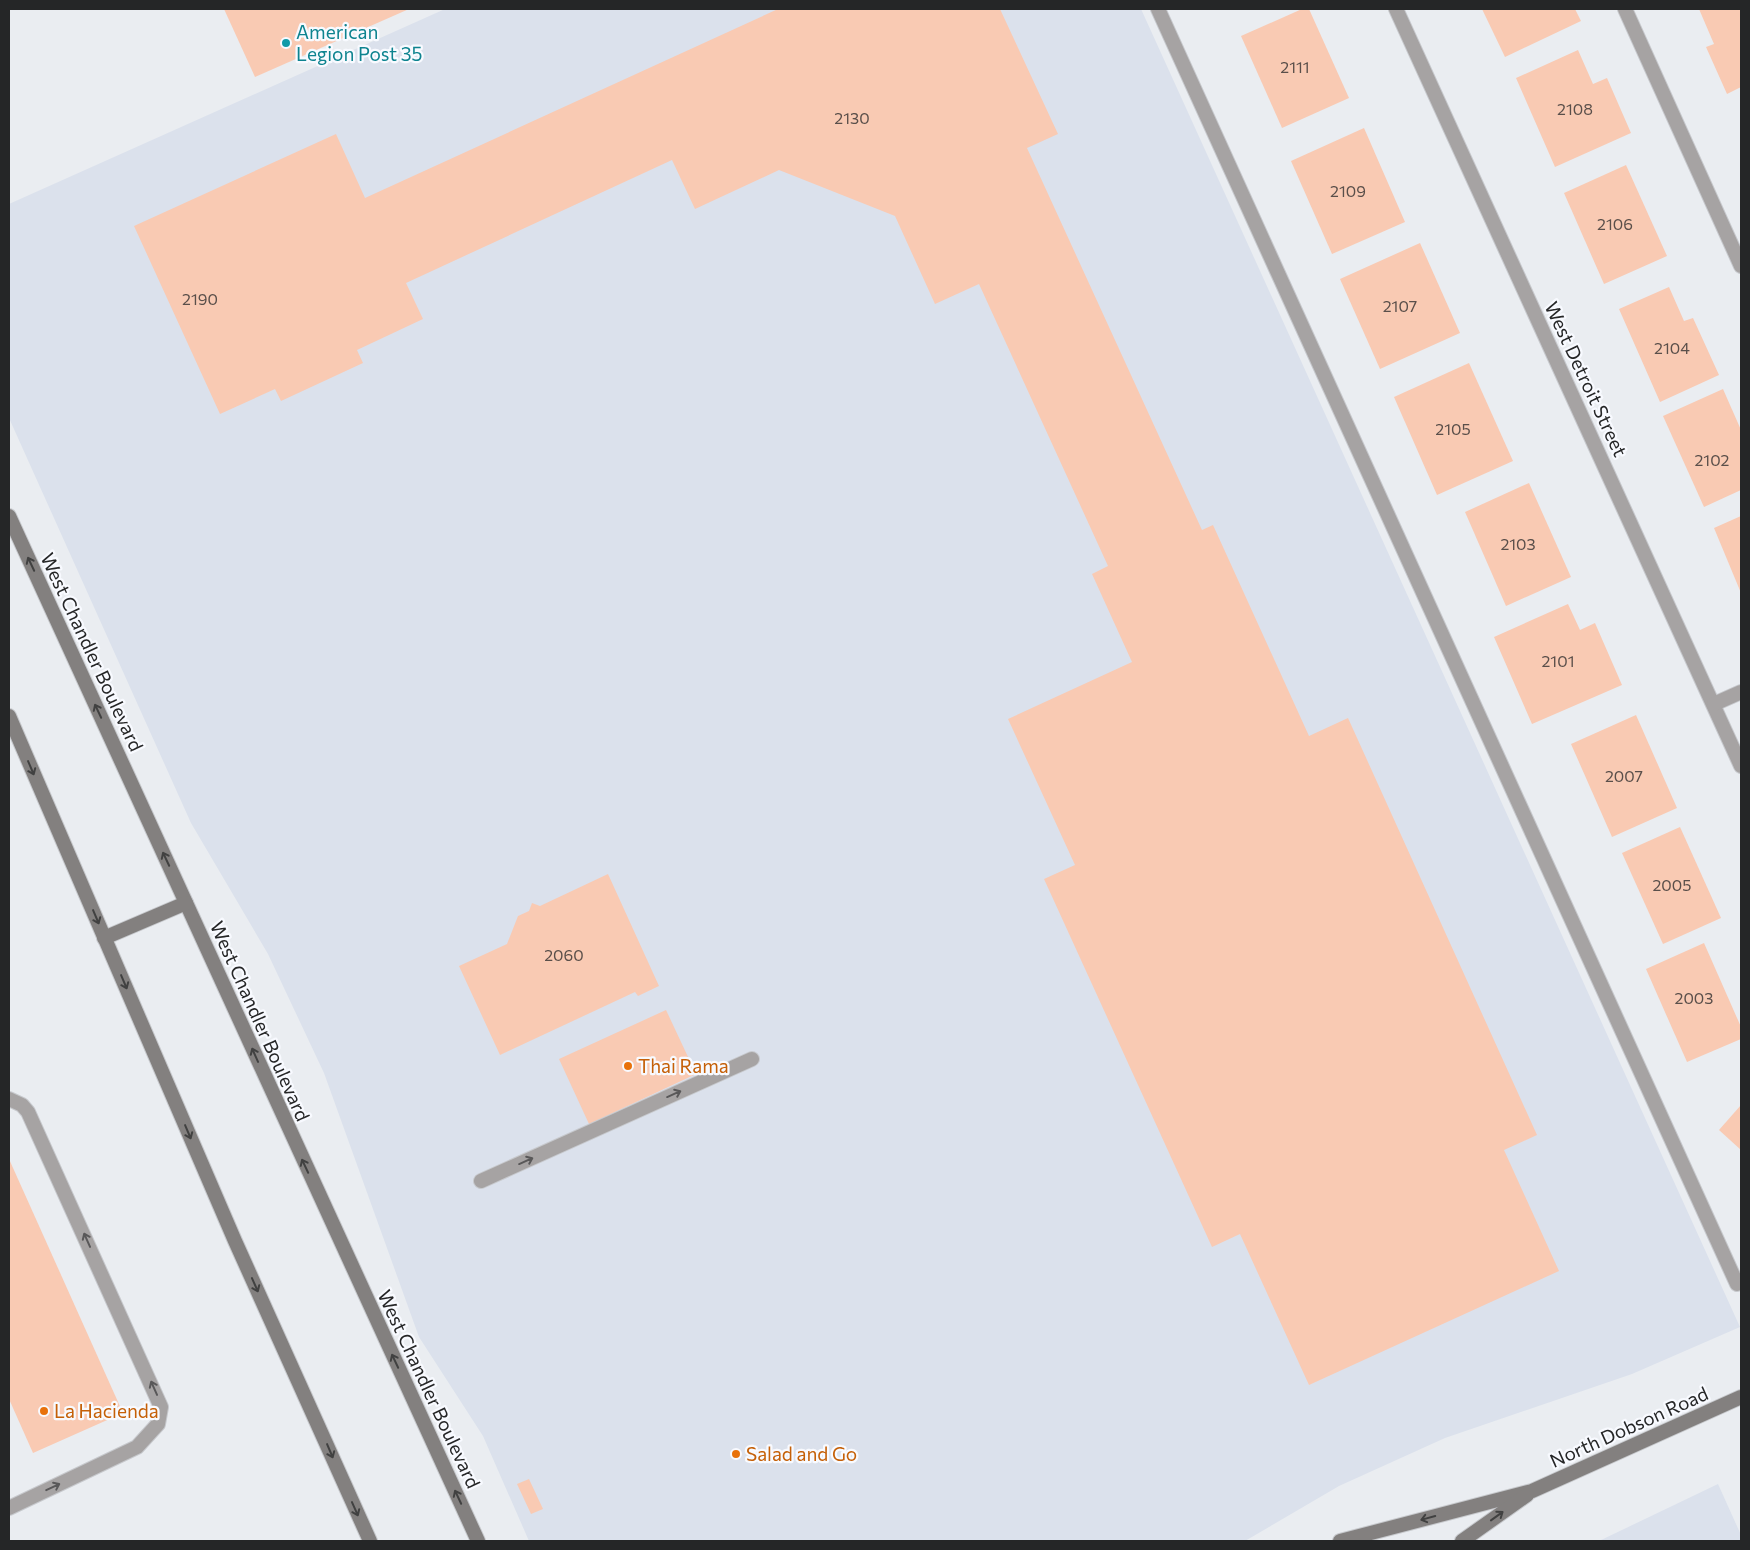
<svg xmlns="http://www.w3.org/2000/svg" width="1750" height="1550" viewBox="0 0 1750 1550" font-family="Commissioner,sans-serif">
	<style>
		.built { fill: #dbe1ec }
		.building { fill: #f9cab3 }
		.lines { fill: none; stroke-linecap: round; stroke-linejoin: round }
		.service-casing { stroke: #c7c9cd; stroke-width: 16 }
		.minor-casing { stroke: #c7c9cd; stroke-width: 16 }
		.secondary-casing { stroke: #c7c9cd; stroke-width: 16 }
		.service { stroke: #a6a3a3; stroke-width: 14 }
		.minor { stroke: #a6a3a3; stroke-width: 14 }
		.secondary { stroke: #83807f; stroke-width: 14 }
		.oneway { stroke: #414141 }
		.oneway2 { stroke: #595859 }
		.culture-dot { fill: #0f9aa8; stroke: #f8faff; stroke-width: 2 }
		.food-dot { fill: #e8710a; stroke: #f8faff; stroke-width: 2 }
		.labels { text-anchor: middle; stroke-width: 4.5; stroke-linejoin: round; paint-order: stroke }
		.number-label { font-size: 16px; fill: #5a4f4a }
		.culture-label { font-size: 19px; fill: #0d838f; stroke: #f8faff; text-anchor: start }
		.street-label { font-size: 19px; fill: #252627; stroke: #f8faff }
		.food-label { font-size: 19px; fill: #c56008; stroke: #f8faff; text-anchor: start }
	</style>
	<rect width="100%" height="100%" fill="#eaedf1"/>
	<g class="built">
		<path d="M 445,9 L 1141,9 L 1740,1327 L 1632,1374 L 1445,1438 L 1339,1486 L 1245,1541 L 529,1541 L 483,1436 L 419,1337 L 324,1073 L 268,954 L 191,823 L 9,418 L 9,204 Z"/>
		<path d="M 1718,1484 L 1741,1535 L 1741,1541 L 1599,1541 Z"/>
	</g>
	<g class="building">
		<path d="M 224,9 L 409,9 L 255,77 Z"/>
		<path d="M 778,9 L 1000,9 L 1058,134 L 1027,148 L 1202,530 L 1213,525 L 1309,736 L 1348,718 L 1537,1135 L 1504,1150 L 1559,1271 L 1309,1385 L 1240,1234 L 1212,1247 L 1044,879 L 1075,865 L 1008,719 L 1132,662 L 1092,574 L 1108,566 L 979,284 L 935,304 L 895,216 L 779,170 L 695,209 L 672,160 L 406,283 L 423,319 L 357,350 L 363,363 L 281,401 L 275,389 L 220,414 L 134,226 L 336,134 L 365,198 Z"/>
		<path d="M 1302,9 L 1309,9 L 1349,98 L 1282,128 L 1241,36 Z"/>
		<path d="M 1482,9 L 1575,9 L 1581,21 L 1505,57 Z"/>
		<path d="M 1699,9 L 1741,9 L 1741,87 L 1727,94 L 1706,47 L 1714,44 Z"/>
		<path d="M 1578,50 L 1593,84 L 1607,78 L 1631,133 L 1555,167 L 1516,78 Z"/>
		<path d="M 1364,128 L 1405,222 L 1332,254 L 1291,161 Z"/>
		<path d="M 1626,165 L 1667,256 L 1604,284 L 1564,193 Z"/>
		<path d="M 1420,243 L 1460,333 L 1380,369 L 1340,279 Z"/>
		<path d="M 1669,287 L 1684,321 L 1693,318 L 1719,375 L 1660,402 L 1619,309 Z"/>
		<path d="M 1469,363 L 1513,461 L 1437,495 L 1394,397 Z"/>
		<path d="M 1723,389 L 1741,430 L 1741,490 L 1704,507 L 1663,416 Z"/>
		<path d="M 1529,483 L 1571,577 L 1506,606 L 1465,512 Z"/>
		<path d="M 1741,516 L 1741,593 L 1714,528 Z"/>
		<path d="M 1568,604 L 1580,630 L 1595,623 L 1622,685 L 1532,724 L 1494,637 Z"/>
		<path d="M 1636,715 L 1677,808 L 1612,837 L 1571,744 Z"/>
		<path d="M 1680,827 L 1721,918 L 1663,944 L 1622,853 Z"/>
		<path d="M 608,874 L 659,986 L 638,996 L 635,992 L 500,1055 L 459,966 L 507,944 L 518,916 L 529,911 L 532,903 L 540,906 Z"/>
		<path d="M 1704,943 L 1741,1027 L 1741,1039 L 1687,1062 L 1646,969 Z"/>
		<path d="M 666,1010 L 696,1074 L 589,1124 L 559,1059 Z"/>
		<path d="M 1741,1105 L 1741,1150 L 1719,1130 Z"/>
		<path d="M 9,1159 L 123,1413 L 33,1453 L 9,1399 Z"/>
		<path d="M 529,1479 L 543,1509 L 531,1514 L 517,1484 Z"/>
	</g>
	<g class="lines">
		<g class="service-casing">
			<g id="service">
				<path d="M 1158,9 L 1737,1284 L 1741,1282"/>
				<path d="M 1625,9 L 1741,266"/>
				<path d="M 9,1099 L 22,1105 L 28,1112 L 161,1407 L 158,1424 L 137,1447 L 9,1508"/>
				<path d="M 481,1181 L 752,1059"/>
			</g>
		</g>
		<g class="minor-casing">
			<g id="minor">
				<path d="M 1396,9 L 1741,766"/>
				<path d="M 1714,704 L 1741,692"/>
			</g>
		</g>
		<g class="secondary-casing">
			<g id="secondary">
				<path d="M 9,516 L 478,1541"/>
				<path d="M 9,716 L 235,1241 L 370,1541"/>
				<path d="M 104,938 L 186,903"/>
				<path d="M 1340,1541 L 1532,1491 L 1741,1397"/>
				<path d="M 1462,1541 L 1527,1495"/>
			</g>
		</g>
		<use href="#service" class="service"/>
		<use href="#minor" class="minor"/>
		<use href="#secondary" class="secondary"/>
	</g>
	<defs><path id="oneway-shaft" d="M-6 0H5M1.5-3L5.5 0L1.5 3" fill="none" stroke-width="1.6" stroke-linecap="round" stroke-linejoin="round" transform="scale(1.25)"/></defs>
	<g class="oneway">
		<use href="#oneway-shaft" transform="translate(31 564) rotate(-115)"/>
		<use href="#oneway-shaft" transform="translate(98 711) rotate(-115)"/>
		<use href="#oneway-shaft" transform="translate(31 768) rotate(67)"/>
		<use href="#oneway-shaft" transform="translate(166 859) rotate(-115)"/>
		<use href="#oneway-shaft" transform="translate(96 917) rotate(67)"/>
		<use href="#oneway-shaft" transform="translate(124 982) rotate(67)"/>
		<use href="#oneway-shaft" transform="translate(255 1055) rotate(-114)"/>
		<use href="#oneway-shaft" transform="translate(188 1132) rotate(67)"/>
		<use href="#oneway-shaft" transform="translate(305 1166) rotate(-115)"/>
		<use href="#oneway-shaft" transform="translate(255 1285) rotate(66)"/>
		<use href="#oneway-shaft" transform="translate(395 1361) rotate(-115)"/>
		<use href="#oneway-shaft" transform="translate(330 1451) rotate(67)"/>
		<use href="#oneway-shaft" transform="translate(458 1497) rotate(-115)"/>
		<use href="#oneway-shaft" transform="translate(355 1509) rotate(66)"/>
		<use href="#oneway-shaft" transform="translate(1497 1516) rotate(-36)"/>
		<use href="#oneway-shaft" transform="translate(1428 1518) rotate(165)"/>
	</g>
	<g class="oneway2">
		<use href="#oneway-shaft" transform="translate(674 1094) rotate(-24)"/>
		<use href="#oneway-shaft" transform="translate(526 1161) rotate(-24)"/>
		<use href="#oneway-shaft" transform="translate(87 1240) rotate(-114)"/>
		<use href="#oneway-shaft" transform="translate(154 1388) rotate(-114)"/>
		<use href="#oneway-shaft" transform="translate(53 1487) rotate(-25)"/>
	</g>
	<circle class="culture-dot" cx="286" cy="43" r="5"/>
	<g class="food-dot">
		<circle cx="628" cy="1066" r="5"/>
		<circle cx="44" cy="1411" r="5"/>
		<circle cx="736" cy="1454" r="5"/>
	</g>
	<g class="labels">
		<g class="number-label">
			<text x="1295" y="73">2111</text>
			<text x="1575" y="115">2108</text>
			<text x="852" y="124">2130</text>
			<text x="1348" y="197">2109</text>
			<text x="1615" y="230">2106</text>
			<text x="200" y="305">2190</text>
			<text x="1400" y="312">2107</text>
			<text x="1672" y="354">2104</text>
			<text x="1453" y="435">2105</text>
			<text x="1712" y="466">2102</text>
			<text x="1518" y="550">2103</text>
			<text x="1558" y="667">2101</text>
			<text x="1624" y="782">2007</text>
			<text x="1672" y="891">2005</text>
			<text x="564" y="961">2060</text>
			<text x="1694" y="1004">2003</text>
		</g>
		<g class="culture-label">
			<text x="296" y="39">American<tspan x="296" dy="22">Legion Post 35</tspan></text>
		</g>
		<g class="street-label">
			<text transform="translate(1586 379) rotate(65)" y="7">West Detroit Street</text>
			<text transform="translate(92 652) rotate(65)" y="7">West Chandler Boulevard</text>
			<text transform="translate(260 1021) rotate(66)" y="7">West Chandler Boulevard</text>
			<text transform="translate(429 1389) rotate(65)" y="7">West Chandler Boulevard</text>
			<text transform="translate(1629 1427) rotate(-24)" y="7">North Dobson Road</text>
		</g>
		<g class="food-label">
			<text x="638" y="1073">Thai Rama</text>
			<text x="54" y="1418">La Hacienda</text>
			<text x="746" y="1461">Salad and Go</text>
		</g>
	</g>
	<rect width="1750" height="1550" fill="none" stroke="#252627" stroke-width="20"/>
</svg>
